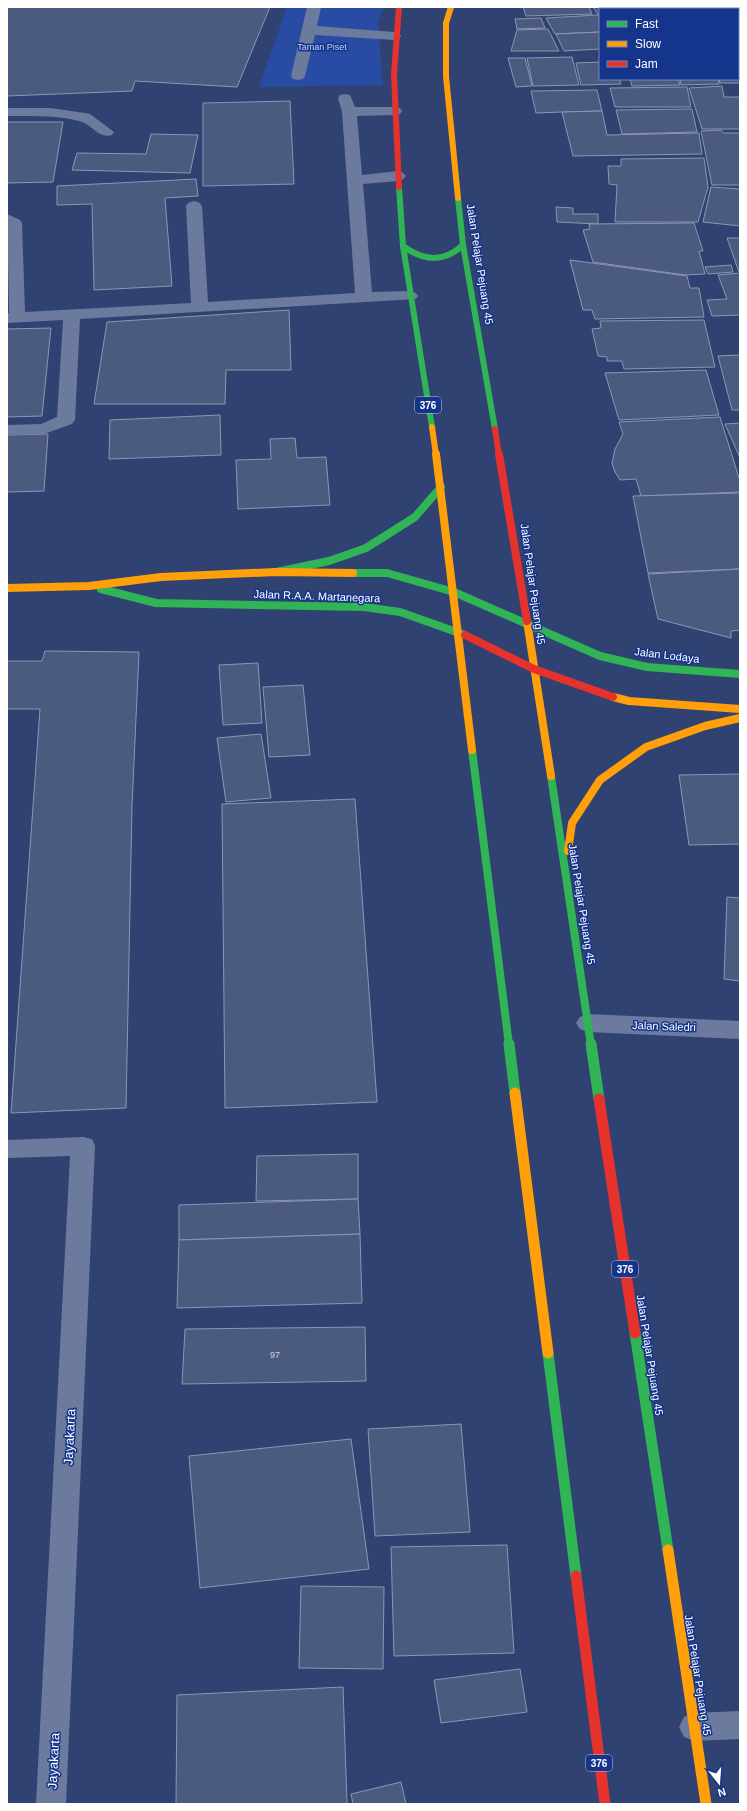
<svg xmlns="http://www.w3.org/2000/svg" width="747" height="1811" viewBox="0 0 747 1811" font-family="Helvetica,sans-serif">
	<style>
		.green { fill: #284ca3 }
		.building { fill: #4b5a7f; stroke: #8c97b3 }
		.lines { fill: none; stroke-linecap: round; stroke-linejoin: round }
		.lane { fill: #6c7a9d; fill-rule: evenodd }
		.street { fill: #6c7a9d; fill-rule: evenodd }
		.fast-far2 { stroke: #30b455; stroke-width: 6 }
		.fast-far1 { stroke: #30b455; stroke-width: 8 }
		.fast { stroke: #30b455; stroke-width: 11 }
		.slow-far2 { stroke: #ff9f0a; stroke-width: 6 }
		.slow-far1 { stroke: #ff9f0a; stroke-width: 8 }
		.slow { stroke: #ff9f0a; stroke-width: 11 }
		.jam-far2 { stroke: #e5322d; stroke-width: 6 }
		.jam-far1 { stroke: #e5322d; stroke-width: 8 }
		.jam { stroke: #e5322d; stroke-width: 11 }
		.labels { text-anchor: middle; stroke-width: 3; stroke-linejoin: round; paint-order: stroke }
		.far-park-label { font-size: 9px; fill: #c5d4fb; stroke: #15358c }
		.number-label { font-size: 9px; fill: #d2d6df }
		.shield { fill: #15358c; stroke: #b9c2dc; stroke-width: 1 }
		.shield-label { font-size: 10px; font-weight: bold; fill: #fff }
		.street-label { font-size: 11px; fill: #fff; stroke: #15358c }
		.near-street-label { font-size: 13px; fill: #fff; stroke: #15358c }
	</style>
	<rect width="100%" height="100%" fill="#304271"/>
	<path class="green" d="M 287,7 L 384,7 L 378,23 L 383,85 L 259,87 Z"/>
	<g class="building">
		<path d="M 7,7 L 270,7 L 237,87 L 135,81 L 132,91 L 7,96 Z"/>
		<path d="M 523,7 L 589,7 L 592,14 L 526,16 Z"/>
		<path d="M 593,7 L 665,7 L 667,9 L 600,9 L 600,17 Z"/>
		<path d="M 675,7 L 719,7 L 682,9 L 676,9 Z"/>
		<path d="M 739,7 L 740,27 L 738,27 L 738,9 L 704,9 Z"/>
		<path d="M 598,15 L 600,19 L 600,32 L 555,34 L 546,18 Z"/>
		<path d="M 541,18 L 545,28 L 517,29 L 515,19 Z"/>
		<rect x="738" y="28" width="2" height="26"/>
		<path d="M 548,29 L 559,51 L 511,51 L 517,30 Z"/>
		<path d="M 600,32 L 600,49 L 564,51 L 556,34 Z"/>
		<path d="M 572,57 L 579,85 L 533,86 L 527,58 Z"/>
		<path d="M 508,58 L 525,58 L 532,86 L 516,87 Z"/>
		<path d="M 600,62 L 600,79 L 619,79 L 621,84 L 581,85 L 576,63 Z"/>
		<path d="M 738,63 L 740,63 L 740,83 L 720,83 L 719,79 L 738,79 Z"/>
		<path d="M 630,79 L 678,79 L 680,85 L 632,86 Z"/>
		<path d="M 680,79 L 718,79 L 719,84 L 681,85 Z"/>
		<path d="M 722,86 L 724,97 L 740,97 L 740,129 L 702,129 L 689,88 Z"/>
		<path d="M 687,87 L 691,107 L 615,107 L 610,88 Z"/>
		<path d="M 597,90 L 602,111 L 562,112 L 536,113 L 531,91 Z"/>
		<path d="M 290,101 L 294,184 L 203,186 L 203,103 Z"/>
		<path d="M 692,109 L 697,132 L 622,134 L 616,110 Z"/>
		<path d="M 602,111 L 607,135 L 699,133 L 702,154 L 573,156 L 562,112 Z"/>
		<path d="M 7,122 L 63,122 L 53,182 L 7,183 Z"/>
		<path d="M 721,130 L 723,133 L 740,133 L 740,185 L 712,185 L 701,131 Z"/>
		<path d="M 151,134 L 198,135 L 190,173 L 72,170 L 77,153 L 146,154 Z"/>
		<path d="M 704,158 L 708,187 L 698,222 L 615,222 L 617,185 L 609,184 L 608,166 L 621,166 L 621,159 Z"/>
		<path d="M 196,179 L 198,196 L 165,198 L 172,286 L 94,290 L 92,204 L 57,205 L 57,186 Z"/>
		<path d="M 711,187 L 740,189 L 740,226 L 703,222 Z"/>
		<path d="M 556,207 L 573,208 L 573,214 L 598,214 L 598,224 L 557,222 Z"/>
		<path d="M 694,223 L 703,251 L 699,251 L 705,274 L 685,275 L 593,262 L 583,230 L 590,229 L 589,224 Z"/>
		<path d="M 727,238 L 740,238 L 740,272 L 739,272 Z"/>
		<path d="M 570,260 L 687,276 L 690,288 L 699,288 L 704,317 L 595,319 L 592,310 L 583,310 Z"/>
		<path d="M 731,265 L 733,272 L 708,274 L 705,267 Z"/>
		<path d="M 740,273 L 740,315 L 712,316 L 707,300 L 727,299 L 718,275 Z"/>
		<path d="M 289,310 L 291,370 L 226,370 L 225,404 L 94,404 L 107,322 Z"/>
		<path d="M 704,320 L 715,367 L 624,369 L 622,361 L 607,361 L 607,357 L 598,356 L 592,329 L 601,328 L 600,321 Z"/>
		<path d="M 51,328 L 42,416 L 7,417 L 7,329 Z"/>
		<path d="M 740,355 L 740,410 L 732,410 L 718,356 Z"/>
		<path d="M 706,370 L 719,415 L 619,420 L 605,373 Z"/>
		<path d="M 220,415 L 221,455 L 109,459 L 110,420 Z"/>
		<path d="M 720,417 L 740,481 L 740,492 L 641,496 L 636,479 L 620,480 L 615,472 L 612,463 L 615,449 L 623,434 L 619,422 Z"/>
		<path d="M 740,423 L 740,458 L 725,424 Z"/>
		<path d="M 48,434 L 44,491 L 7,492 L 7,435 Z"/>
		<path d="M 295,438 L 297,458 L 326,457 L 330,505 L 238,509 L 236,460 L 271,459 L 270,439 Z"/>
		<path d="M 740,493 L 740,569 L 648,573 L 633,496 Z"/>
		<path d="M 740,569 L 740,630 L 731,631 L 731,638 L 658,619 L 648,574 Z"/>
		<path d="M 45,651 L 139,652 L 132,806 L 126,1108 L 11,1113 L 40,709 L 7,709 L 7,661 L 42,661 Z"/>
		<path d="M 258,663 L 262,723 L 223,725 L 219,665 Z"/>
		<path d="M 303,685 L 310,755 L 269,757 L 263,687 Z"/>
		<path d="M 261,734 L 271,798 L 226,802 L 217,738 Z"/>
		<path d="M 740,774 L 740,844 L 689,845 L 679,775 Z"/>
		<path d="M 355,799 L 377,1102 L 225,1108 L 222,804 Z"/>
		<path d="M 727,897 L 740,898 L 740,981 L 724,979 Z"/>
		<path d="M 358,1154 L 358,1199 L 256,1201 L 257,1156 Z"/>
		<path d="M 358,1199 L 360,1234 L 179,1240 L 179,1205 Z"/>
		<path d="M 360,1234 L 362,1303 L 177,1308 L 179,1240 Z"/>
		<path d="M 365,1327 L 366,1381 L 182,1384 L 185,1329 Z"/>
		<path d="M 461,1424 L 470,1532 L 375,1536 L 368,1429 Z"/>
		<path d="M 351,1439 L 369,1569 L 200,1588 L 189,1456 Z"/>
		<path d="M 507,1545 L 514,1653 L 394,1656 L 391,1547 Z"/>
		<path d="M 301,1586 L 384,1587 L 383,1669 L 299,1668 Z"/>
		<path d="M 520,1669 L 527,1712 L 441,1723 L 434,1680 Z"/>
		<path d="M 343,1687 L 347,1804 L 176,1804 L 177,1695 Z"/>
		<path d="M 401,1782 L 406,1804 L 353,1804 L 351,1794 Z"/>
	</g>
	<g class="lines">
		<g class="lane">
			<path d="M 307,7 L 321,7 L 317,26 L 394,32 L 399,33 L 401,36 L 399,39 L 394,40 L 315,35 L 305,76 L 303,79 L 298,80 L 293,79 L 291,76 Z"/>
			<path d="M 664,7 L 679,7 L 680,9 L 665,9 Z"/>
			<rect x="738" y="54" width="2" height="8"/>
			<path d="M 345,94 L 350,95 L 355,107 L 395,107 L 400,108 L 402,111 L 400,114 L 395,115 L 357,116 L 362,175 L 398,171 L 403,173 L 406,176 L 403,179 L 398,181 L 363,184 L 372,292 L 410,291 L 416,293 L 418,296 L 416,299 L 80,319 L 75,420 L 72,424 L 44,434 L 7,435 L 7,425 L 41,424 L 57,417 L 63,320 L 7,323 L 7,313 L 9,313 L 7,214 L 20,220 L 22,223 L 25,312 L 191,303 L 186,206 L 188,203 L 194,201 L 200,203 L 202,206 L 208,302 L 355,293 L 342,112 L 338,98 L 340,95 Z"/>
			<path d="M 7,108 L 50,108 L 85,113 L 90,114 L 114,132 L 112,135 C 98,139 92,124 79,121 C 56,115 31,116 7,116 Z"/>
		</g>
		<g class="street">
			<path d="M 588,1014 L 740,1021 L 740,1039 L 588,1032 L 580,1029 L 576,1023 L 580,1017 Z"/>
			<path d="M 83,1137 L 92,1139 L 95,1146 L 66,1804 L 36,1804 L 70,1156 L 7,1158 L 7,1140 Z"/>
			<path d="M 740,1711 L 740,1739 L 694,1741 L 684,1737 L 679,1727 L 684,1717 L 694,1713 Z"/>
		</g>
		<g class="fast-far2">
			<path d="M 399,187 L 403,246 L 432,427"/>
			<path d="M 458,198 L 463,245 L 495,429"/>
			<path d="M 403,246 C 423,261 444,263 463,245"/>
		</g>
		<g class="fast-far1">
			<path d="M 276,572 L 329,561 L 366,548 L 415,517 L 441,487"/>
			<path d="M 353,573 L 387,573 L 454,592 L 600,656 L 647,667 L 740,674"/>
			<path d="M 101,589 L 156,603 L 364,607 L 400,612 L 465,635"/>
			<path d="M 472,750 L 509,1045"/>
			<path d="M 551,776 L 591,1045"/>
		</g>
		<g class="fast">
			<path d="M 509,1044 L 515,1093"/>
			<path d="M 591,1044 L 599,1099"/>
			<path d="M 635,1333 L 668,1550"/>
			<path d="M 548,1353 L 576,1576"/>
		</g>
		<g class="slow-far2">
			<path d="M 451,7 L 446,23 L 446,76 L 458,198"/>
			<path d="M 432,427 L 436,455"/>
		</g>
		<g class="slow-far1">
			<path d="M 436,454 L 472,750"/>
			<path d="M 7,588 L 89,586 L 161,577 L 276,572 L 353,573"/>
			<path d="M 527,621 L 551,776"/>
			<path d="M 613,697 L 629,701 L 740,709"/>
			<path d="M 568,851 L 572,823 L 600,780 L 646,747 L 705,726 L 740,718"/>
		</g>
		<g class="slow">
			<path d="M 515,1093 L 548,1353"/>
			<path d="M 668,1550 L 706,1804"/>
		</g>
		<g class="jam-far2">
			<path d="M 399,7 L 394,74 L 399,187"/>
			<path d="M 495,429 L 499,455"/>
		</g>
		<g class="jam-far1">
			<path d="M 499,454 L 527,621"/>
			<path d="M 465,635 L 534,669 L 613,697"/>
		</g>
		<g class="jam">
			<path d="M 599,1099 L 635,1333"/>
			<path d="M 576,1576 L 605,1804"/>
		</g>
	</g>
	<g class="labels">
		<g class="far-park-label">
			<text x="322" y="50">Taman Piset</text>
		</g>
		<g class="number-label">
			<text x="275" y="1358">97</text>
		</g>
		<g class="shield">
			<rect x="415" y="397" width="26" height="16" rx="3"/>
			<rect x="612" y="1261" width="26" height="16" rx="3"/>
			<rect x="586" y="1755" width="26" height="16" rx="3"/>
		</g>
		<g class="shield-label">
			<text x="428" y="409">376</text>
			<text x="625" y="1273">376</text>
			<text x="599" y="1767">376</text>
		</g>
		<g class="street-label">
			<text transform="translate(480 264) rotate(81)" y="4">Jalan Pelajar Pejuang 45</text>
			<text transform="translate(533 584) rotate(82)" y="4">Jalan Pelajar Pejuang 45</text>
			<text transform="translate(317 596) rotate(2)" y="4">Jalan R.A.A. Martanegara</text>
			<text transform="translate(667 655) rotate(7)" y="4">Jalan Lodaya</text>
			<text transform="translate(582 904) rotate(81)" y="4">Jalan Pelajar Pejuang 45</text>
			<text transform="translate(664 1026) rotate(2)" y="4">Jalan Saledri</text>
			<text transform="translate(650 1355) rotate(81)" y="4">Jalan Pelajar Pejuang 45</text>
			<text transform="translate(698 1675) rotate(81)" y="4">Jalan Pelajar Pejuang 45</text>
		</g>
		<g class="near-street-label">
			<text transform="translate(69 1437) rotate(-87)" y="5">Jayakarta</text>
			<text transform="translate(53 1761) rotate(-87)" y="5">Jayakarta</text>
		</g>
	</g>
	<rect width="747" height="1811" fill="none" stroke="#ffffff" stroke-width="16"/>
	<rect x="599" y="8" width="140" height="72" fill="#15358c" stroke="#7386ba"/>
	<rect x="607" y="21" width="20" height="6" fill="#30b455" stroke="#7386ba"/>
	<text x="635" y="28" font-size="12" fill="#ffffff">Fast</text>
	<rect x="607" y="41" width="20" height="6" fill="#ff9f0a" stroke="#7386ba"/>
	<text x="635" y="48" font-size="12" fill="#ffffff">Slow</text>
	<rect x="607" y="61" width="20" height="6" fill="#e5322d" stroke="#7386ba"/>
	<text x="635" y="68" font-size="12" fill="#ffffff">Jam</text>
	<g transform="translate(719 1783) rotate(163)" stroke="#15358c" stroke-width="3" paint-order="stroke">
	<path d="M0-3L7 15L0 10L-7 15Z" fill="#ffffff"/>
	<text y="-6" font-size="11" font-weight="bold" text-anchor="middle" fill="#ffffff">N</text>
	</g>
</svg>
